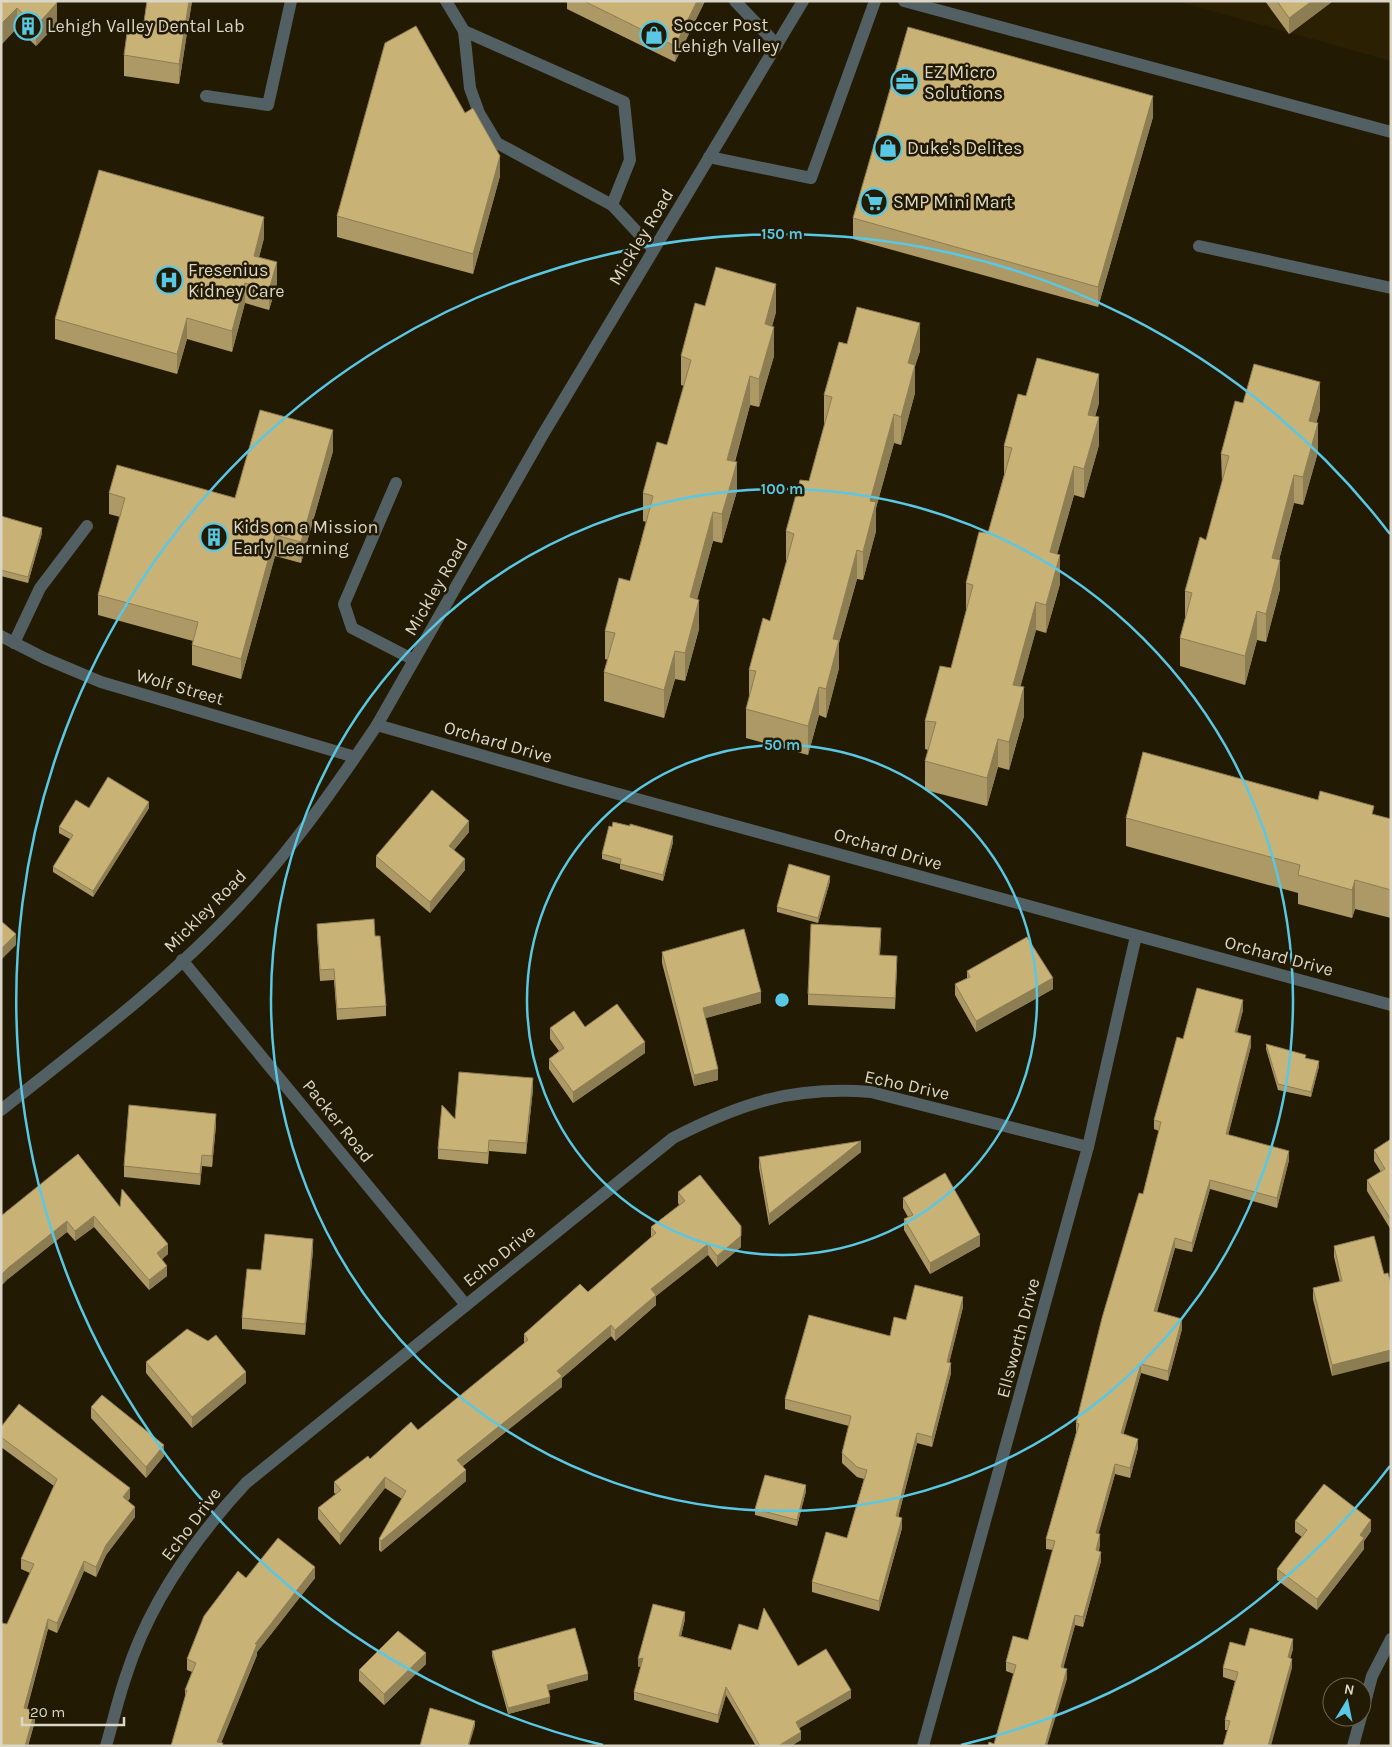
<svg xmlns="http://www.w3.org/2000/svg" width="1392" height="1747" viewBox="0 0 1392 1747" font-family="Karla,sans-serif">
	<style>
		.built { fill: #2b2001 }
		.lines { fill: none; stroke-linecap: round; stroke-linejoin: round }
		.minor { stroke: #525f63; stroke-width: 12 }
		.wall { fill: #ad9965 }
		.shaded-wall { fill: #8d7d53 }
		.building { fill: #c9b276; stroke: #8d7d53 }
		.ring { fill: none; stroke: #59c8e5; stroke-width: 2.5 }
		.labels { text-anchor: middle; stroke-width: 5; stroke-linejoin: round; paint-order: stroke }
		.poi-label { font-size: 18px; fill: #dcd6c8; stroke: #221a03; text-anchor: start }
		.street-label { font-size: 18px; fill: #dcd6c8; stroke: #221a03 }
		.centre { fill: #59c8e5; stroke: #221a03; stroke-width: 2.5 }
		.ring-label { font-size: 15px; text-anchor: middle; font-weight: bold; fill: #59c8e5; stroke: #221a03; stroke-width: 5; stroke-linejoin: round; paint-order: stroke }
	</style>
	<rect width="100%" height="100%" fill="#221a03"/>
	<path class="built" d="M 1176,1 L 1391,1 L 1391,61 Z"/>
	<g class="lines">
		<g class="minor">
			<path d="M 446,1 L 464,31 L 470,88 L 479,113 L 497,143 L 612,205"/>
			<path d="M 735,1 L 777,45"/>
			<path d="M 904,1 L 1391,132"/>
			<path d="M 464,31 L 624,102 L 630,160 L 612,205 L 653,249"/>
			<path d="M 206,96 L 268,105 L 291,1"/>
			<path d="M 709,157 L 811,178 L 875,1"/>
			<path d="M 1199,246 L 1391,288"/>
			<path d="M 396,483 L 344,604 L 352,628 L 414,660"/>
			<path d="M 1,636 L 44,658 L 101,682 L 355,757"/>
			<path d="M 14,643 L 40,588 L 87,526"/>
			<path d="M 377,725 L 571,781 L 1391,1005"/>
			<path d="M 182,960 L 466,1305"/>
			<path d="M 1,1110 C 79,1048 160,988 229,916 C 285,859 332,792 377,725 L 542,436 L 803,1"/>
			<path d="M 1362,1714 L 1372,1676 L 1391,1639"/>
			<path d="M 106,1746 C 113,1722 118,1699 126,1676 C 149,1603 195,1538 246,1483 L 673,1138 C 741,1103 793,1086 871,1092 L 1088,1147"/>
			<path d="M 923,1746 L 1088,1147 L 1136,936"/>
			<path d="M 1353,1746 L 1361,1717"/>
		</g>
	</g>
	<g class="wall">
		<path d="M 1,1 L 57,24 L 36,46 L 17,28 L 1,45 Z"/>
		<path d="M 147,1 L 192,1 L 179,84 L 124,76 L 124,55 L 143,29 Z"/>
		<path d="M 567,1 L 705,1 L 675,62 L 567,9 Z"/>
		<path d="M 1265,1 L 1333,1 L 1289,34 Z"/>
		<path d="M 465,113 L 500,176 L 473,274 L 337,237 L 337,216 Z"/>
		<path d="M 1153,117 L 1098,307 L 853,239 L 853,218 Z"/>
		<path d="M 264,238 L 259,257 L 277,283 L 269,310 L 245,303 L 232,352 L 187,339 L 177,374 L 55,339 L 55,319 Z"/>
		<path d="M 705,306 L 776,312 L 772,326 L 774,356 L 759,407 L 750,405 L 735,462 L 737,491 L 722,543 L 713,541 L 697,599 L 699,629 L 685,681 L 675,679 L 664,718 L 604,701 L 604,672 L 608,660 L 605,659 L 605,631 L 630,581 L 646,522 L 643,521 L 643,493 L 667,445 L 684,386 L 681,385 L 681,356 Z"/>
		<path d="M 847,344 L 920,351 L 915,366 L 915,393 L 901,445 L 894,443 L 876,508 L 876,531 L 863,580 L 857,579 L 839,643 L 839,668 L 826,718 L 819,715 L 808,755 L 746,738 L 746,709 L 749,699 L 749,670 L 770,621 L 787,560 L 786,560 L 786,531 L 809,481 L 825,423 L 824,423 L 824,395 Z"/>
		<path d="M 1026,396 L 1099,403 L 1095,416 L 1099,445 L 1084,498 L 1074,495 L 1057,554 L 1060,584 L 1046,633 L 1036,630 L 1020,687 L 1024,716 L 1009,770 L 998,767 L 987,806 L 925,790 L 925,761 L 928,750 L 925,749 L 925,721 L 951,668 L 966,612 L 966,583 L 988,533 L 1004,475 L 1004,446 Z"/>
		<path d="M 1243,403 L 1320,410 L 1316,423 L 1318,452 L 1303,505 L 1294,503 L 1279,560 L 1280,589 L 1266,642 L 1257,640 L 1245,685 L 1180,666 L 1180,638 L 1185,619 L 1185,591 L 1206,540 L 1222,483 L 1221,454 Z"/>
		<path d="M 333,451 L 301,563 L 275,556 L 241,679 L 192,665 L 192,645 L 193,641 L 98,615 L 98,595 L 120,517 L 109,514 L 109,493 L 235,498 Z"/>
		<path d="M 1,516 L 42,533 L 28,583 L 1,576 Z"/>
		<path d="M 89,808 L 149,808 L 93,897 L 53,872 L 53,867 L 70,839 L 59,833 L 59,827 Z"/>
		<path d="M 1374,815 L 1391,819 L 1391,918 L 1355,909 L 1352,918 L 1298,904 L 1298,893 L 1126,846 L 1126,818 Z"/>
		<path d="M 469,832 L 454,850 L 465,870 L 430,913 L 376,867 L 376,856 Z"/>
		<path d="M 673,842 L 663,881 L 620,869 L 620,864 L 602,859 L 602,854 Z"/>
		<path d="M 830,881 L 818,923 L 777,912 L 777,907 Z"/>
		<path d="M 317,924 L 386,1006 L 386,1016 L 337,1020 L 334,980 L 320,981 L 317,935 Z"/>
		<path d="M 881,938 L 880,955 L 897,967 L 895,1009 L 808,1005 L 808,994 Z"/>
		<path d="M 662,952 L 761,1003 L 705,1018 L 718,1080 L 694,1086 L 662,963 Z"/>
		<path d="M 967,971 L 1053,989 L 976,1032 L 955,995 L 955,984 L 967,978 Z"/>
		<path d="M 1243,1010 L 1237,1032 L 1251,1046 L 1228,1135 L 1289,1160 L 1277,1208 L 1210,1189 L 1192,1252 L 1175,1248 L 1157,1312 L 1182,1329 L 1168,1381 L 1141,1373 L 1123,1434 L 1138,1448 L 1130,1478 L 1115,1474 L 1098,1534 L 1100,1544 L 1099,1551 L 1101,1561 L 1083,1627 L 1075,1625 L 1063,1668 L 1067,1679 L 994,1744 L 1014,1674 L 1006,1671 L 1006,1662 L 1028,1640 L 1053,1550 L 1046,1549 L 1046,1539 L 1076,1433 L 1076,1423 L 1143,1194 L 1159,1131 L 1154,1129 L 1154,1120 L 1183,1039 Z"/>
		<path d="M 585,1027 L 645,1053 L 573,1103 L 549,1069 L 549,1059 L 559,1051 L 550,1039 L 550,1028 Z"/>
		<path d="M 1266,1044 L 1306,1058 L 1319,1066 L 1311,1097 L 1278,1090 L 1266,1049 Z"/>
		<path d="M 533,1089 L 526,1154 L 489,1151 L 488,1164 L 438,1159 L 438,1149 L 455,1119 Z"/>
		<path d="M 216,1125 L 212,1167 L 202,1166 L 200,1185 L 124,1177 L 124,1166 Z"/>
		<path d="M 1391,1139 L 1391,1230 L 1367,1191 L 1367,1180 L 1381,1172 L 1374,1161 L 1374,1150 Z"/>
		<path d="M 861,1152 L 769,1225 L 759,1168 L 759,1157 Z"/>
		<path d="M 78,1154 L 120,1207 L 168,1254 L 162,1259 L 167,1276 L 149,1290 L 94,1227 L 75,1241 L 67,1232 L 8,1279 Z"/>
		<path d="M 678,1192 L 741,1247 L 717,1267 L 708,1255 L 656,1296 L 656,1305 L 615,1341 L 611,1336 L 562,1378 L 562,1387 L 463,1466 L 466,1481 L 381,1552 L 379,1550 L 379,1539 L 402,1499 L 385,1488 L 340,1545 L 318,1519 L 318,1508 L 336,1494 L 334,1493 L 334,1482 L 370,1459 L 418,1430 L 524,1344 L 524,1334 L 588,1292 L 651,1238 L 651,1227 L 679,1205 L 678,1203 Z"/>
		<path d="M 903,1198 L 980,1246 L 930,1274 L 904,1230 L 904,1219 L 908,1217 L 903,1208 Z"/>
		<path d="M 1334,1246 L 1384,1274 L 1332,1376 L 1313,1299 L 1313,1288 L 1340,1282 L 1334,1257 Z"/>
		<path d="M 313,1250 L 305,1335 L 242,1329 L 242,1318 L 261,1270 Z"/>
		<path d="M 963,1307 L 949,1363 L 951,1373 L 932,1447 L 917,1443 L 898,1517 L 902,1528 L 879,1611 L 812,1592 L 812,1582 L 847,1538 L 864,1479 L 857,1477 L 842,1463 L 842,1453 L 849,1426 L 785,1409 L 785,1399 L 890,1336 Z"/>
		<path d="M 146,1362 L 246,1383 L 192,1428 L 146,1373 Z"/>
		<path d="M 91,1407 L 164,1456 L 146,1478 L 91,1418 Z"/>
		<path d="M 1,1427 L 130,1498 L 128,1501 L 135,1517 L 106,1555 L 96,1577 L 84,1571 L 57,1633 L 48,1629 L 27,1709 L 35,1721 L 28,1746 L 7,1624 L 30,1573 L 21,1569 L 21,1559 L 54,1486 L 1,1447 Z"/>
		<path d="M 806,1491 L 797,1526 L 755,1515 L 755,1509 Z"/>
		<path d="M 1295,1521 L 1371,1531 L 1364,1541 L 1364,1549 L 1317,1610 L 1277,1580 L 1277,1569 L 1302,1537 L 1295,1532 Z"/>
		<path d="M 246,1578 L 315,1578 L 257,1652 L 257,1655 L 221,1743 L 223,1746 L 185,1697 L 185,1690 L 192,1672 L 187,1670 L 187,1659 Z"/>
		<path d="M 685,1619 L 681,1636 L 731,1650 L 798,1666 L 851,1698 L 799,1728 L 801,1740 L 791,1746 L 756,1746 L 726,1695 L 718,1723 L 634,1700 L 634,1692 L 641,1666 L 638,1667 Z"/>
		<path d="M 1245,1646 L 1293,1649 L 1290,1658 L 1292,1668 L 1227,1730 L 1225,1730 L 1225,1720 L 1235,1681 L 1223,1677 L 1223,1668 Z"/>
		<path d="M 492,1651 L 588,1680 L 548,1690 L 550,1703 L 508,1714 L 492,1656 Z"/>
		<path d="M 426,1664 L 384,1705 L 359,1681 L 359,1670 Z"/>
	</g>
	<g class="shaded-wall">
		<path d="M 189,1 L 192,1 L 179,84 L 179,64 Z"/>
		<path d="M 697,1 L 705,1 L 675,62 L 675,46 Z"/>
		<path d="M 1312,1 L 1333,1 L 1289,34 L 1289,18 Z"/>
		<path d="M 57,3 L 57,24 L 36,46 L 36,26 Z"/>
		<path d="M 17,8 L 17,28 L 1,45 L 1,24 Z"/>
		<path d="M 1153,96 L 1153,117 L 1098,307 L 1098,287 Z"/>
		<path d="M 500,156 L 500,176 L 473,274 L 473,254 Z"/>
		<path d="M 264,217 L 264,238 L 254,277 L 254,256 Z"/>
		<path d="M 277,262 L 277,283 L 269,310 L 269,290 Z"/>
		<path d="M 245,283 L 245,303 L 232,352 L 232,331 Z"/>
		<path d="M 776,284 L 776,312 L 765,353 L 765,324 Z"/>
		<path d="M 187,318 L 187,339 L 177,374 L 177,354 Z"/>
		<path d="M 920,323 L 920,351 L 915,366 L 915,393 L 901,445 L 901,417 L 908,363 Z"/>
		<path d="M 774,327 L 774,356 L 759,407 L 759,379 Z"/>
		<path d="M 1099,374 L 1099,403 L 1088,443 L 1088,415 Z"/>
		<path d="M 750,376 L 750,405 L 727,489 L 727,460 Z"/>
		<path d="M 1320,382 L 1320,410 L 1309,450 L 1309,421 Z"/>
		<path d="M 894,414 L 894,443 L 876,508 L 876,531 L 863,580 L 863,552 L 870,501 Z"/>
		<path d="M 1099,417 L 1099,445 L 1084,498 L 1084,469 Z"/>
		<path d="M 1318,423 L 1318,452 L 1303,505 L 1303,477 Z"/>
		<path d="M 333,430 L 333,451 L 301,563 L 301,542 Z"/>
		<path d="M 737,462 L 737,491 L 722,543 L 722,514 Z"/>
		<path d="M 1074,466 L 1074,495 L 1050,580 L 1050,552 Z"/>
		<path d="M 1294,475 L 1294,503 L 1272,586 L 1272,558 Z"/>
		<path d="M 713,512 L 713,541 L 690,626 L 690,597 Z"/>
		<path d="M 42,528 L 42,533 L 28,583 L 28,577 Z"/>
		<path d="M 275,535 L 275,556 L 241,679 L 241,659 Z"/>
		<path d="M 857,550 L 857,579 L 839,643 L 839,668 L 826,718 L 826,689 L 833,639 Z"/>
		<path d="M 1060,555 L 1060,584 L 1046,633 L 1046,605 Z"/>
		<path d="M 1280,560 L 1280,589 L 1266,642 L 1266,614 Z"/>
		<path d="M 699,600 L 699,629 L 685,681 L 685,653 Z"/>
		<path d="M 1036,602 L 1036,630 L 1013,714 L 1013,685 Z"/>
		<path d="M 1257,611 L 1257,640 L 1245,685 L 1245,656 Z"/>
		<path d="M 675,651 L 675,679 L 664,718 L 664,690 Z"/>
		<path d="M 819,687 L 819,715 L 808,755 L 808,726 Z"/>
		<path d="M 1024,687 L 1024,716 L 1009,770 L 1009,742 Z"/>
		<path d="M 998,739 L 998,767 L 987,806 L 987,778 Z"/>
		<path d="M 149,802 L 149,808 L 93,897 L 93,891 Z"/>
		<path d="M 469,821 L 469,832 L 449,856 L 449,846 Z"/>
		<path d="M 673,836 L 673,842 L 663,881 L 663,875 Z"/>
		<path d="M 465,859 L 465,870 L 430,913 L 430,902 Z"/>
		<path d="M 830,876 L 830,881 L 818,923 L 818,918 Z"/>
		<path d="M 1355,880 L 1355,909 L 1352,918 L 1352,890 Z"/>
		<path d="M 16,934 L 16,945 L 1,960 L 1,949 Z"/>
		<path d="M 1053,978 L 1053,989 L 976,1032 L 976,1021 Z"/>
		<path d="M 761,992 L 761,1003 L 703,1019 L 703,1008 Z"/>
		<path d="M 1243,1000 L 1243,1010 L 1235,1041 L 1235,1032 Z"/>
		<path d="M 1251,1036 L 1251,1046 L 1226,1144 L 1226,1134 Z"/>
		<path d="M 645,1042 L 645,1053 L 573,1103 L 573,1092 Z"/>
		<path d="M 1319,1061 L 1319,1066 L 1311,1097 L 1311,1092 Z"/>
		<path d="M 718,1069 L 718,1080 L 694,1086 L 694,1075 Z"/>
		<path d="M 533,1078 L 533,1089 L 526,1154 L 526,1143 Z"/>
		<path d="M 216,1114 L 216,1125 L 212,1167 L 212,1156 Z"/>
		<path d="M 861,1141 L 861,1152 L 769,1225 L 769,1214 Z"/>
		<path d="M 1289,1151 L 1289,1160 L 1277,1208 L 1277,1198 Z"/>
		<path d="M 202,1155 L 202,1166 L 200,1185 L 200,1174 Z"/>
		<path d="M 1210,1180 L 1210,1189 L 1192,1252 L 1192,1243 Z"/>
		<path d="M 94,1216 L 94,1227 L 75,1241 L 75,1231 Z"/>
		<path d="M 67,1221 L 67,1232 L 8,1279 L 1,1286 L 1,1275 L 8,1268 Z"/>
		<path d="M 980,1235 L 980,1246 L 930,1274 L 930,1263 Z"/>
		<path d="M 741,1236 L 741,1247 L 717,1267 L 717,1256 Z"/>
		<path d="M 1175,1238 L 1175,1248 L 1154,1321 L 1154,1311 Z"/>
		<path d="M 313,1239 L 313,1250 L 305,1335 L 305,1324 Z"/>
		<path d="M 168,1244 L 168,1254 L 157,1264 L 157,1253 Z"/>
		<path d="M 708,1244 L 708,1255 L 656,1296 L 656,1305 L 615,1341 L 615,1330 L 651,1289 Z"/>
		<path d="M 167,1266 L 167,1276 L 149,1290 L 149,1280 Z"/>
		<path d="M 963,1297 L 963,1307 L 947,1372 L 947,1362 Z"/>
		<path d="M 1182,1319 L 1182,1329 L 1168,1381 L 1168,1371 Z"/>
		<path d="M 611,1325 L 611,1336 L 562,1378 L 562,1387 L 457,1470 L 457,1460 L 557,1371 Z"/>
		<path d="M 1391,1350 L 1391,1361 L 1332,1376 L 1332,1365 Z"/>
		<path d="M 951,1363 L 951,1373 L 932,1447 L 932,1437 Z"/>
		<path d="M 1141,1364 L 1141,1373 L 1121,1443 L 1121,1433 Z"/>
		<path d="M 246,1372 L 246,1383 L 192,1428 L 192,1417 Z"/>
		<path d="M 917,1433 L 917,1443 L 896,1526 L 896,1516 Z"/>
		<path d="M 1138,1439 L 1138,1448 L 1130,1478 L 1130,1468 Z"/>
		<path d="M 164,1445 L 164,1456 L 146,1478 L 146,1467 Z"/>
		<path d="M 1115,1464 L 1115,1474 L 1096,1543 L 1096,1533 Z"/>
		<path d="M 466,1470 L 466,1481 L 381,1552 L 381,1541 Z"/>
		<path d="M 385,1477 L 385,1488 L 340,1545 L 340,1534 Z"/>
		<path d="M 806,1485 L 806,1491 L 797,1526 L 797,1520 Z"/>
		<path d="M 130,1488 L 130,1498 L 123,1507 L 123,1497 Z"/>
		<path d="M 135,1507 L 135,1517 L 106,1555 L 96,1577 L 96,1567 L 106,1545 Z"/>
		<path d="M 902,1518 L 902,1528 L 879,1611 L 879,1601 Z"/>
		<path d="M 1371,1520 L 1371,1531 L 1364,1541 L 1364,1549 L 1317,1610 L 1317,1599 L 1360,1535 Z"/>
		<path d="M 1100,1534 L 1100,1544 L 1096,1560 L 1096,1550 Z"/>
		<path d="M 1101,1552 L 1101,1561 L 1083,1627 L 1083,1617 Z"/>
		<path d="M 84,1561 L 84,1571 L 57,1633 L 57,1623 Z"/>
		<path d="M 315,1567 L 315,1578 L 257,1652 L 257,1655 L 220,1746 L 217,1742 L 255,1644 Z"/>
		<path d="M 685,1612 L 685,1619 L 679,1644 L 679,1636 Z"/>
		<path d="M 1075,1615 L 1075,1625 L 1061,1677 L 1061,1667 Z"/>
		<path d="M 48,1619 L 48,1629 L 24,1718 L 24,1708 Z"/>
		<path d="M 1293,1639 L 1293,1649 L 1288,1667 L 1288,1657 Z"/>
		<path d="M 426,1653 L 426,1664 L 384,1705 L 384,1694 Z"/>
		<path d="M 643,1658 L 643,1665 L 638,1667 L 638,1659 Z"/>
		<path d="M 1292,1659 L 1292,1668 L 1271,1746 L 1268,1746 Z"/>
		<path d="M 1067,1669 L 1067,1679 L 1047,1746 L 1045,1746 Z"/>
		<path d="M 588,1674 L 588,1680 L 547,1691 L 547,1685 Z"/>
		<path d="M 726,1687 L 726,1695 L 718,1723 L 718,1715 Z"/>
		<path d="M 851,1690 L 851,1698 L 796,1730 L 796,1722 Z"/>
		<path d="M 550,1697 L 550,1703 L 508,1714 L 508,1708 Z"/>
		<path d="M 35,1711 L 35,1721 L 28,1746 L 25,1746 Z"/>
		<path d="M 475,1721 L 475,1726 L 469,1746 L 468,1746 Z"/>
		<path d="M 801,1732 L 801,1740 L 791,1746 L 778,1746 Z"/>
	</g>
	<g class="building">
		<path d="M 1,1 L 56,1 L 57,3 L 36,26 L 17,8 L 1,24 Z"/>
		<path d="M 147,1 L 189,1 L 179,64 L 124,55 L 128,26 L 143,29 Z"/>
		<path d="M 584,1 L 697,1 L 675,46 Z"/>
		<path d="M 1277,1 L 1312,1 L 1289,18 Z"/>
		<path d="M 416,26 L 465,113 L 473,108 L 500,156 L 473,254 L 337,216 L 385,43 Z"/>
		<path d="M 908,27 L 1153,96 L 1098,287 L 853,218 Z"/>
		<path d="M 99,170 L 264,217 L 254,256 L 277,262 L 269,290 L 245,283 L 232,331 L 187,318 L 177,354 L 55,319 Z"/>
		<path d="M 716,267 L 776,284 L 765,324 L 774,327 L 759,379 L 750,376 L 727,460 L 737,462 L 722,514 L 713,512 L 690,597 L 699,600 L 685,653 L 675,651 L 664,690 L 604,672 L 615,633 L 605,631 L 619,578 L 630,581 L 641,542 L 653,496 L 643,493 L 657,442 L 667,445 L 691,360 L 681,356 L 695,303 L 705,306 Z"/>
		<path d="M 857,307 L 920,323 L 908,363 L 915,365 L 901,417 L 894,414 L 870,501 L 876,502 L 863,552 L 857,550 L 833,639 L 839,640 L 826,689 L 819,687 L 808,726 L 746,709 L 756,671 L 749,670 L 763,618 L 770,621 L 794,534 L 786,531 L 800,480 L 809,481 L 832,397 L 824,395 L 839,342 L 847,344 Z"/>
		<path d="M 1037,358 L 1099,374 L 1088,415 L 1099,417 L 1084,469 L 1074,466 L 1050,552 L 1060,555 L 1046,605 L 1036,602 L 1013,685 L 1024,687 L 1009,742 L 998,739 L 987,778 L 925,761 L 936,722 L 925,721 L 940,666 L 951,668 L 973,585 L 966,583 L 979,532 L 988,533 L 1012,448 L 1004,446 L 1018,394 L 1026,396 Z"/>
		<path d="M 1254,364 L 1320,382 L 1309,421 L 1318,423 L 1303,477 L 1294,475 L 1272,558 L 1280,560 L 1266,614 L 1257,611 L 1245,656 L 1180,638 L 1192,593 L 1185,591 L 1200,537 L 1206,540 L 1229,456 L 1221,454 L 1235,401 L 1243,403 Z"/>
		<path d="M 260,410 L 333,430 L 301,542 L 275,535 L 241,659 L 192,645 L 198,622 L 98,595 L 125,498 L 109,493 L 117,465 L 235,498 Z"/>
		<path d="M 1,516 L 42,528 L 28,577 L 1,570 Z"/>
		<path d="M 1143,752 L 1318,800 L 1320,791 L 1374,806 L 1372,814 L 1391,819 L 1391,890 L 1355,880 L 1352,890 L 1298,875 L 1300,865 L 1126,818 Z"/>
		<path d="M 108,777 L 149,802 L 93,891 L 53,867 L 73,835 L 59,827 L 76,800 L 89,808 Z"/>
		<path d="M 432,790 L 469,821 L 449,846 L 465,859 L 430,902 L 376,856 Z"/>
		<path d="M 613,822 L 630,826 L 630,824 L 673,836 L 663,875 L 620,864 L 621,859 L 602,854 L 609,826 L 612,827 Z"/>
		<path d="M 789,864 L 830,876 L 818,918 L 777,907 Z"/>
		<path d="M 374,919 L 375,936 L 380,936 L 386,1006 L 337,1009 L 334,969 L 320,970 L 317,924 Z"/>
		<path d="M 1,921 L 16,934 L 1,949 Z"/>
		<path d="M 811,924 L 881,928 L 879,955 L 897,956 L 895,998 L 808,994 Z"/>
		<path d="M 744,929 L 761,992 L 703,1008 L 718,1069 L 694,1075 L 662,952 Z"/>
		<path d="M 1027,937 L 1053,978 L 976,1021 L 955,984 L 970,977 L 967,971 Z"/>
		<path d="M 1197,988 L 1243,1000 L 1235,1032 L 1251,1036 L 1226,1134 L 1289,1151 L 1277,1198 L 1210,1180 L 1192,1243 L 1175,1238 L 1154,1311 L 1182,1319 L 1168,1371 L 1141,1364 L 1121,1433 L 1138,1439 L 1130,1468 L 1115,1464 L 1096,1533 L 1100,1534 L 1096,1550 L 1101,1552 L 1083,1617 L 1075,1615 L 1061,1667 L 1067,1669 L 1045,1746 L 988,1746 L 989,1742 L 994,1744 L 1016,1665 L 1006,1662 L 1013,1636 L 1028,1640 L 1055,1541 L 1046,1539 L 1079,1424 L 1076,1423 L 1102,1318 L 1139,1193 L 1143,1194 L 1161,1122 L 1154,1120 L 1177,1037 L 1183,1039 Z"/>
		<path d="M 617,1004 L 645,1042 L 573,1092 L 549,1059 L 564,1048 L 550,1028 L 574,1011 L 585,1027 Z"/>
		<path d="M 1266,1044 L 1306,1055 L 1305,1058 L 1319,1061 L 1311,1092 L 1278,1084 Z"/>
		<path d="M 459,1072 L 533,1078 L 526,1143 L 489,1140 L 488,1153 L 438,1149 L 442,1105 L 455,1119 Z"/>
		<path d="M 129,1105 L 216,1114 L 212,1156 L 202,1155 L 200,1174 L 124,1166 Z"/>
		<path d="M 1391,1139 L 1391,1220 L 1367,1180 L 1385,1169 L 1374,1150 Z"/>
		<path d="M 861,1141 L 799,1190 L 769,1214 L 759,1157 Z"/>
		<path d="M 78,1154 L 120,1207 L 122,1189 L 168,1244 L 157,1253 L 167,1266 L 149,1280 L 94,1216 L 75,1231 L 67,1221 L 8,1268 L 1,1275 L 1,1216 Z"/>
		<path d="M 945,1173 L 980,1235 L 930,1263 L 904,1219 L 913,1215 L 903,1198 Z"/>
		<path d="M 700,1175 L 741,1226 L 741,1236 L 717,1256 L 708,1244 L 651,1289 L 656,1295 L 615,1330 L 611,1325 L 557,1371 L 562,1376 L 457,1460 L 466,1470 L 381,1541 L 379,1539 L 406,1491 L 385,1477 L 340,1534 L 318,1508 L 341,1490 L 334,1482 L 368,1456 L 370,1459 L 411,1422 L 418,1430 L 528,1340 L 524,1334 L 580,1284 L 588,1292 L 656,1233 L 651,1227 L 685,1201 L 678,1192 Z"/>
		<path d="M 265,1234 L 313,1239 L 305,1324 L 242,1318 L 247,1269 L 261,1270 Z"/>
		<path d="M 1374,1236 L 1384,1274 L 1388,1273 L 1391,1284 L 1391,1350 L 1332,1365 L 1313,1288 L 1342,1281 L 1334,1246 Z"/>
		<path d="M 915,1285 L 963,1297 L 947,1362 L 951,1363 L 932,1437 L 917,1433 L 896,1516 L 902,1518 L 879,1601 L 812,1582 L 826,1532 L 847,1538 L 867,1470 L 857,1467 L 842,1453 L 851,1416 L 785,1399 L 809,1315 L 890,1336 L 894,1317 L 906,1320 Z"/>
		<path d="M 187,1329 L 208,1341 L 216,1335 L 246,1372 L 192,1417 L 146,1362 Z"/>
		<path d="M 102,1395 L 164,1445 L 146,1467 L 91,1407 Z"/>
		<path d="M 19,1404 L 130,1488 L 123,1497 L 135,1507 L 106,1545 L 96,1567 L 84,1561 L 57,1623 L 48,1619 L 24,1708 L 35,1711 L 25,1746 L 1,1746 L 1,1623 L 7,1624 L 34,1564 L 21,1559 L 57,1479 L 1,1437 L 1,1427 Z"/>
		<path d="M 765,1475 L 806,1485 L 797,1520 L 755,1509 Z"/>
		<path d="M 1324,1484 L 1371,1520 L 1360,1535 L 1364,1538 L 1317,1599 L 1277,1569 L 1307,1530 L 1295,1521 Z"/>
		<path d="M 278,1538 L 315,1567 L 255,1644 L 257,1644 L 217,1742 L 223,1743 L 222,1746 L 171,1746 L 187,1690 L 185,1690 L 196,1663 L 187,1659 L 204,1616 L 238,1571 L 246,1578 Z"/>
		<path d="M 653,1604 L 685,1612 L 679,1636 L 731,1650 L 739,1624 L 758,1630 L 764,1608 L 798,1666 L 826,1649 L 851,1690 L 796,1722 L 801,1732 L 778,1746 L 760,1746 L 726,1687 L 718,1715 L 634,1692 L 643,1658 L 638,1659 Z"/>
		<path d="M 575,1628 L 588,1674 L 547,1685 L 550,1697 L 508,1708 L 492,1651 Z"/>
		<path d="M 1250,1628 L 1293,1639 L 1288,1657 L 1292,1659 L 1268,1746 L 1223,1746 L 1230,1721 L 1225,1720 L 1238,1672 L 1223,1668 L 1230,1642 L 1245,1646 Z"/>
		<path d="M 398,1631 L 426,1653 L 384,1694 L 359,1670 Z"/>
		<path d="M 430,1708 L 475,1721 L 468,1746 L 420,1746 Z"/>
	</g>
	<g class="ring">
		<circle cx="782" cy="1000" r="255"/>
		<circle cx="782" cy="1000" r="511"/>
		<path d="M1390 1466A766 766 0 0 1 961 1745M603 1745A766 766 0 1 1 1390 534"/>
	</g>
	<defs>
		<g id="building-ring" transform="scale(1.4375)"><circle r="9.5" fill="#221a03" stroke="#59c8e5" stroke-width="1.5"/><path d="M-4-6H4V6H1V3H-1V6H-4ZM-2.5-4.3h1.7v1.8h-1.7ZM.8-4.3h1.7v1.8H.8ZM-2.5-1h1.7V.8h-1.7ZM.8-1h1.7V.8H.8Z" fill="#59c8e5"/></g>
		<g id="shop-ring" transform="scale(1.4375)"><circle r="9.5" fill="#221a03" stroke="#59c8e5" stroke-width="1.5"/><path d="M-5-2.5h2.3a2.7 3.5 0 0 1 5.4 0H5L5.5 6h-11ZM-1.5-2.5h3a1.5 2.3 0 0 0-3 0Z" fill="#59c8e5"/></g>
		<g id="office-ring" transform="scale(1.4375)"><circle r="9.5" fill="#221a03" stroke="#59c8e5" stroke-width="1.5"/><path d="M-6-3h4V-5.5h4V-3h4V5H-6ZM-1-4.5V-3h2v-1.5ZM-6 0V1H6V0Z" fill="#59c8e5"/></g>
		<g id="supermarket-ring" transform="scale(1.4375)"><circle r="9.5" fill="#221a03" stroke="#59c8e5" stroke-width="1.5"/><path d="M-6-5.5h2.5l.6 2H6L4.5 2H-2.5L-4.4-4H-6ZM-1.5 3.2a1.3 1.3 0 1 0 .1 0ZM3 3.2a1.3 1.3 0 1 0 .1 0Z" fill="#59c8e5"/></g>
		<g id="hospital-ring" transform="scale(1.4375)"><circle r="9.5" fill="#221a03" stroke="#59c8e5" stroke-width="1.5"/><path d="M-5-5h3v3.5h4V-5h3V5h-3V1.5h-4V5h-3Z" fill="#59c8e5"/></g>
	</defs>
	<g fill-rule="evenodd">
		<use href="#building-ring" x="28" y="26"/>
		<use href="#shop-ring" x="654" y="35"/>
		<use href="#office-ring" x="905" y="82"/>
		<use href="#shop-ring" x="888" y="148"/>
		<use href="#supermarket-ring" x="874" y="202"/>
		<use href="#hospital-ring" x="169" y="280"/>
		<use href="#building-ring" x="214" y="537"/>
	</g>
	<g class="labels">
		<g class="poi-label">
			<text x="673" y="31">Soccer Post<tspan x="673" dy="21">Lehigh Valley</tspan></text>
			<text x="47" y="32">Lehigh Valley Dental Lab</text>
			<text x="924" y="78">EZ Micro<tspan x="924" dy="21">Solutions</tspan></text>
			<text x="907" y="154">Duke's Delites</text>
			<text x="893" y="208">SMP Mini Mart</text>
			<text x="188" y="276">Fresenius<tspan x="188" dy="21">Kidney Care</tspan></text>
			<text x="233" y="533">Kids on a Mission<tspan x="233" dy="21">Early Learning</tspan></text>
		</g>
		<g class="street-label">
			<text transform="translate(641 237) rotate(-59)" y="6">Mickley Road</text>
			<text transform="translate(436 587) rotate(-60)" y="6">Mickley Road</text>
			<text transform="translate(180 687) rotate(16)" y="6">Wolf Street</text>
			<text transform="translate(498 742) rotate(16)" y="6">Orchard Drive</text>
			<text transform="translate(888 849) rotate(16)" y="6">Orchard Drive</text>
			<text transform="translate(205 911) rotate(-45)" y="6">Mickley Road</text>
			<text transform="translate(1279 956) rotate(15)" y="6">Orchard Drive</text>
			<text transform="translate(907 1085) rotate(12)" y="6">Echo Drive</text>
			<text transform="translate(338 1121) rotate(51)" y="6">Packer Road</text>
			<text transform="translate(499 1256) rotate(-39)" y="6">Echo Drive</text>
			<text transform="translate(1018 1338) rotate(-75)" y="6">Ellsworth Drive</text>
			<text transform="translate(191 1524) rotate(-53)" y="6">Echo Drive</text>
		</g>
	</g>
	<circle cx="782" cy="1000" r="8" class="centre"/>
	<g class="ring-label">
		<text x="782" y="239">150 m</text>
		<text x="782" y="494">100 m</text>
		<text x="782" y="750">50 m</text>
	</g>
	<rect width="1392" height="1747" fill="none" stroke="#dcd6c8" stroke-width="5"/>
	<g transform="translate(1347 1702) rotate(10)"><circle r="24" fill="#221a03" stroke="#6c6552"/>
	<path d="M0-4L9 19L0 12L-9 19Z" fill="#59c8e5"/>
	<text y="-8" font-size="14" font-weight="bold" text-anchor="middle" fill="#dcd6c8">N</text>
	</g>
	<path d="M22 1717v8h102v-8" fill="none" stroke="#dcd6c8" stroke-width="2.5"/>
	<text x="30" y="1717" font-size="15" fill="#dcd6c8" stroke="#221a03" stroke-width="4" paint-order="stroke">20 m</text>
</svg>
